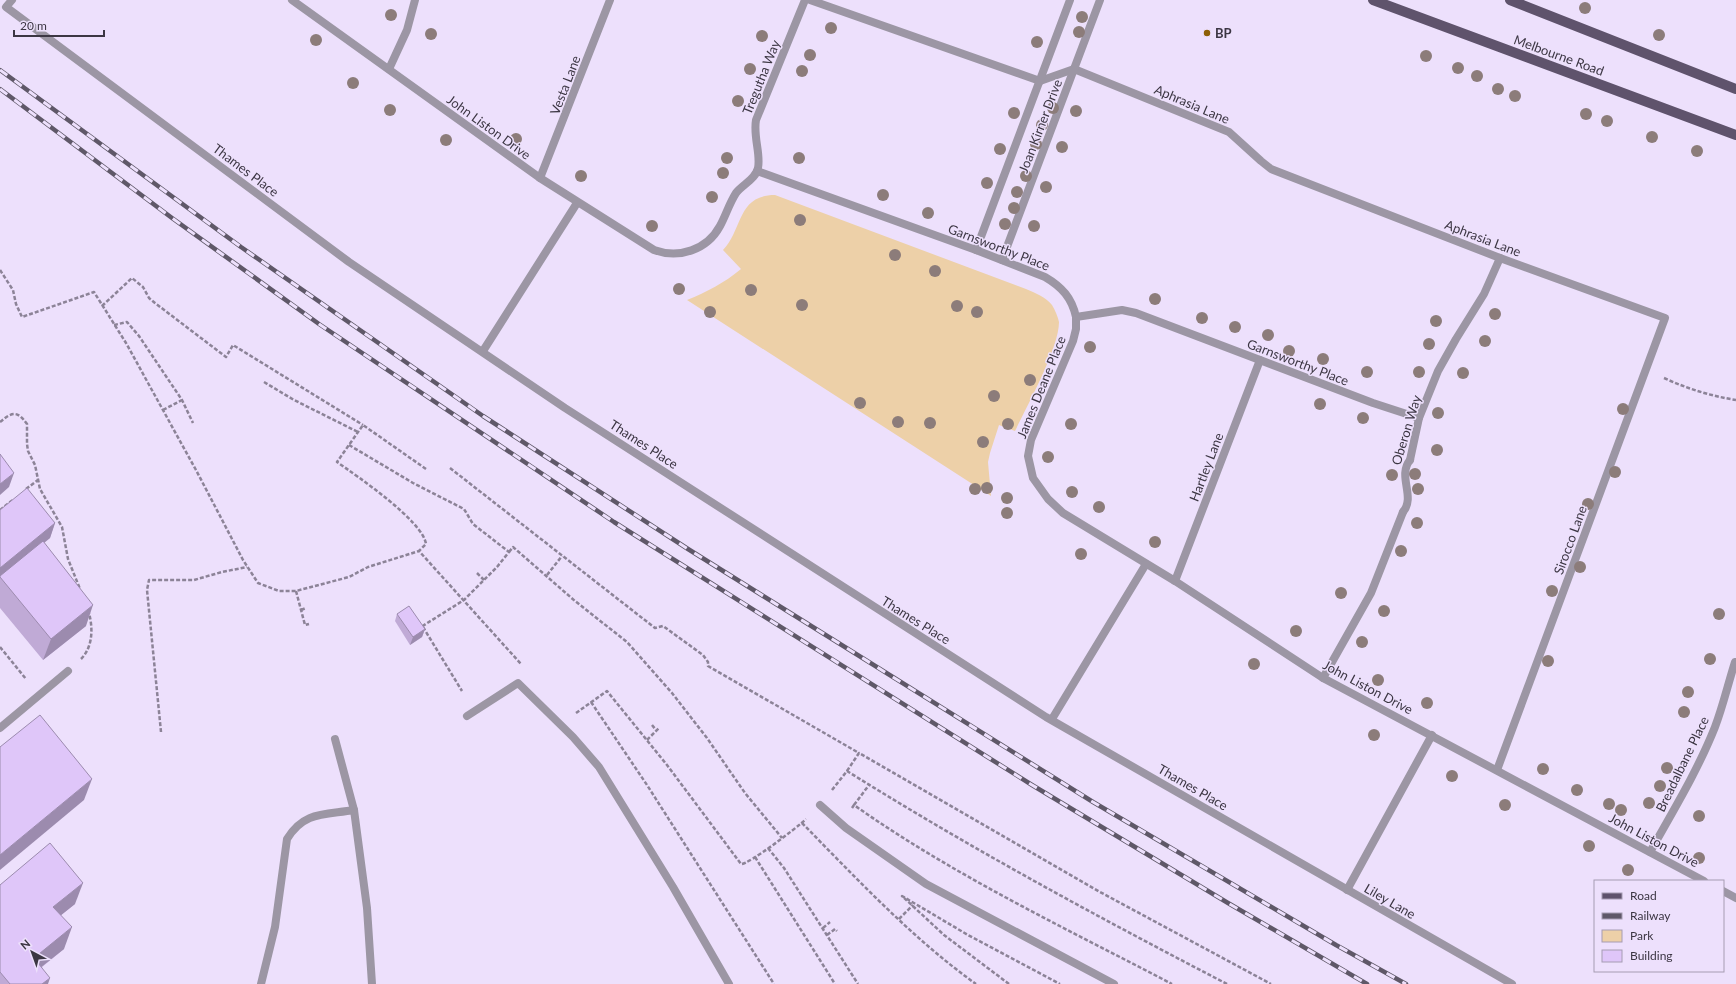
<svg xmlns="http://www.w3.org/2000/svg" width="1736" height="984" viewBox="0 0 1736 984" font-family="Lato,sans-serif">
	<style>
		.green { fill: #edd0a8 }
		.lines { fill: none; stroke-linecap: round; stroke-linejoin: round }
		.path { stroke: #8c8397; stroke-width: 2.5; stroke-dasharray: 4 2; stroke-linecap: butt }
		.service { stroke: #9c96a4; stroke-width: 8 }
		.minor { stroke: #9c96a4; stroke-width: 8 }
		.primary { stroke: #5f536c; stroke-width: 10 }
		.rail-casing { stroke: #5f5868; stroke-width: 4.5 }
		.rail { stroke: #ede0fc; stroke-width: 3; stroke-dasharray: 9; stroke-linecap: butt }
		.tree { fill: #8c7c7a }
		.wall { fill: #c0aad6 }
		.shaded-wall { fill: #9c8bae }
		.building { fill: #dfc6f9; stroke: #9c8bae }
		.poi-dot { fill: #8d5f06; stroke: #ede0fc; stroke-width: 1.5 }
		.labels { text-anchor: middle; stroke-width: 3; stroke-linejoin: round; paint-order: stroke }
		.poi-label { font-size: 13px; font-weight: bold; fill: #3c3643; stroke: #ede0fc; text-anchor: start }
		.street-label { font-size: 13px; fill: #3c3643; stroke: #ede0fc }
	</style>
	<rect width="100%" height="100%" fill="#ede0fc"/>
	<path class="green" d="M 775,195 L 1026,289 C 1035,293 1046,297 1052,305 C 1055,310 1058,317 1059,322 C 1059,348 1027,406 1015,431 L 999,425 L 990,453 L 988,462 L 991,496 L 687,300 C 707,292 724,283 741,269 L 723,250 C 743,229 737,195 775,195 Z"/>
	<g class="lines">
		<g class="path">
			<path d="M 0,270 L 13,290 L 16,304 L 22,317 L 94,292 L 126,343 L 196,470 L 243,560 L 258,583 L 279,591 L 296,591 L 349,577 L 368,567 L 419,551"/>
			<path d="M 102,306 L 132,278 L 143,287 L 149,298 L 155,303 L 226,357 L 233,345 L 363,425"/>
			<path d="M 114,325 L 127,322 L 139,336 L 182,400 L 193,423"/>
			<path d="M 1664,378 C 1688,389 1711,396 1736,400"/>
			<path d="M 264,382 L 294,400 L 358,432"/>
			<path d="M 163,410 L 182,400"/>
			<path d="M 0,422 C 12,412 17,410 27,424 L 27,444 L 28,451 L 35,465 L 40,489 L 62,527 L 68,559 L 80,589"/>
			<path d="M 349,445 L 413,483 L 464,509 L 473,524 L 509,552 L 497,567 L 464,600 L 421,627"/>
			<path d="M 450,468 L 655,628 L 663,626 L 703,655 L 708,662 L 708,666 L 859,753"/>
			<path d="M 426,469 L 363,425 L 337,462 C 357,476 423,521 426,544 L 419,551 L 521,664"/>
			<path d="M 26,489 L 38,480"/>
			<path d="M 0,510 L 14,499"/>
			<path d="M 509,552 L 513,547 L 575,601 L 627,642 L 672,693 L 707,738 L 745,793 L 782,838"/>
			<path d="M 477,573 L 484,580"/>
			<path d="M 547,575 L 562,556"/>
			<path d="M 296,591 L 305,625 L 309,624"/>
			<path d="M 301,610 L 306,608"/>
			<path d="M 423,627 L 462,691"/>
			<path d="M 0,647 L 26,679"/>
			<path d="M 81,659 C 93,647 93,628 89,613"/>
			<path d="M 591,702 L 647,785 L 774,984"/>
			<path d="M 576,713 L 607,691 L 667,765 L 741,864 C 748,865 798,827 806,819"/>
			<path d="M 652,725 L 656,730"/>
			<path d="M 161,732 L 147,590 L 149,580 L 194,580 L 222,572 L 247,567"/>
			<path d="M 647,740 L 659,728"/>
			<path d="M 847,771 L 859,753 L 1100,892 L 1271,984"/>
			<path d="M 832,790 L 847,771 C 970,848 1098,917 1227,984"/>
			<path d="M 854,805 L 869,785"/>
			<path d="M 852,808 L 854,805 C 953,875 1065,928 1172,984"/>
			<path d="M 802,823 C 855,877 914,940 976,984"/>
			<path d="M 768,848 L 784,868 L 858,984"/>
			<path d="M 755,857 L 835,984"/>
			<path d="M 899,919 L 913,905"/>
			<path d="M 823,928 L 830,922"/>
			<path d="M 827,935 L 835,929 L 837,931"/>
			<path d="M 1009,984 L 944,935 L 902,896 L 968,935 L 1060,984"/>
		</g>
		<g class="service">
			<path d="M 12,0 L 6,7 L 349,262 L 565,408 L 1046,717 L 1512,984"/>
			<path d="M 810,0 L 1040,81"/>
			<path d="M 1074,69 L 1229,132 L 1261,161 L 1271,169 L 1500,258 L 1665,318 L 1497,770"/>
			<path d="M 540,178 L 610,0"/>
			<path d="M 483,351 L 577,203"/>
			<path d="M 1403,512 C 1416,497 1397,476 1410,460"/>
			<path d="M 1175,581 L 1260,360"/>
			<path d="M 467,716 L 518,683 L 573,737 L 599,767 L 673,887 L 729,984"/>
			<path d="M 0,728 L 68,671"/>
			<path d="M 335,739 L 354,810"/>
			<path d="M 820,805 L 846,828 L 926,884 L 1114,984"/>
			<path d="M 1347,890 L 1432,735"/>
			<path d="M 261,984 L 275,927 L 287,839 C 304,811 325,815 354,810 L 367,908 L 372,984"/>
		</g>
		<g class="minor">
			<path d="M 292,0 L 540,178 L 654,250 C 679,259 707,250 720,226 C 726,215 729,204 736,193 C 742,185 756,179 758,168 C 761,154 753,137 756,120 L 805,0"/>
			<path d="M 389,69 L 407,30 L 415,0"/>
			<path d="M 1040,81 L 1074,69"/>
			<path d="M 757,171 L 976,250 L 1045,277 C 1062,287 1072,298 1076,317 L 1122,310 L 1136,313 L 1373,403 L 1419,418"/>
			<path d="M 976,250 L 1070,0"/>
			<path d="M 1002,260 L 1100,0"/>
			<path d="M 1076,317 L 1076,329 L 1073,341 L 1031,440 L 1028,456 L 1033,478 L 1048,499 L 1063,513 L 1175,581 L 1323,678 L 1704,881"/>
			<path d="M 1410,460 L 1419,418 L 1438,371 L 1456,339 L 1484,294 L 1500,258"/>
			<path d="M 1323,678 L 1371,593 L 1403,512"/>
			<path d="M 1052,719 L 1146,564"/>
			<path d="M 1650,852 C 1673,811 1698,770 1715,727 C 1723,706 1728,684 1735,662"/>
			<path d="M 1723,891 L 1736,898"/>
		</g>
		<g class="primary">
			<path d="M 1373,0 L 1736,135"/>
			<path d="M 1510,0 L 1736,89"/>
		</g>
		<g class="rail-casing">
			<g id="rail">
				<path d="M 0,70 L 241,247 L 483,416 L 688,549 L 1093,802 L 1336,945 L 1406,984"/>
				<path d="M 0,89 L 172,218 L 319,324 L 614,522 L 1032,785 L 1228,903 L 1367,984"/>
			</g>
		</g>
		<use href="#rail" class="rail"/>
	</g>
	<g class="tree">
		<circle cx="1585" cy="8" r="6"/>
		<circle cx="391" cy="15" r="6"/>
		<circle cx="1082" cy="17" r="6"/>
		<circle cx="831" cy="28" r="6"/>
		<circle cx="1079" cy="32" r="6"/>
		<circle cx="431" cy="34" r="6"/>
		<circle cx="1659" cy="35" r="6"/>
		<circle cx="762" cy="36" r="6"/>
		<circle cx="316" cy="40" r="6"/>
		<circle cx="1037" cy="42" r="6"/>
		<circle cx="810" cy="55" r="6"/>
		<circle cx="1426" cy="56" r="6"/>
		<circle cx="1458" cy="68" r="6"/>
		<circle cx="750" cy="69" r="6"/>
		<circle cx="802" cy="71" r="6"/>
		<circle cx="1477" cy="76" r="6"/>
		<circle cx="353" cy="83" r="6"/>
		<circle cx="1498" cy="89" r="6"/>
		<circle cx="1515" cy="96" r="6"/>
		<circle cx="738" cy="101" r="6"/>
		<circle cx="1053" cy="108" r="6"/>
		<circle cx="390" cy="110" r="6"/>
		<circle cx="1076" cy="111" r="6"/>
		<circle cx="1014" cy="113" r="6"/>
		<circle cx="1586" cy="114" r="6"/>
		<circle cx="1607" cy="121" r="6"/>
		<circle cx="1042" cy="125" r="6"/>
		<circle cx="1652" cy="137" r="6"/>
		<circle cx="516" cy="139" r="6"/>
		<circle cx="446" cy="140" r="6"/>
		<circle cx="1036" cy="144" r="6"/>
		<circle cx="1062" cy="147" r="6"/>
		<circle cx="1000" cy="149" r="6"/>
		<circle cx="1697" cy="151" r="6"/>
		<circle cx="727" cy="158" r="6"/>
		<circle cx="799" cy="158" r="6"/>
		<circle cx="723" cy="173" r="6"/>
		<circle cx="581" cy="176" r="6"/>
		<circle cx="1026" cy="176" r="6"/>
		<circle cx="987" cy="183" r="6"/>
		<circle cx="1046" cy="187" r="6"/>
		<circle cx="1017" cy="192" r="6"/>
		<circle cx="883" cy="195" r="6"/>
		<circle cx="712" cy="197" r="6"/>
		<circle cx="1014" cy="208" r="6"/>
		<circle cx="928" cy="213" r="6"/>
		<circle cx="800" cy="220" r="6"/>
		<circle cx="1005" cy="224" r="6"/>
		<circle cx="652" cy="226" r="6"/>
		<circle cx="1034" cy="226" r="6"/>
		<circle cx="895" cy="255" r="6"/>
		<circle cx="935" cy="271" r="6"/>
		<circle cx="679" cy="289" r="6"/>
		<circle cx="751" cy="290" r="6"/>
		<circle cx="1155" cy="299" r="6"/>
		<circle cx="802" cy="305" r="6"/>
		<circle cx="957" cy="306" r="6"/>
		<circle cx="710" cy="312" r="6"/>
		<circle cx="977" cy="312" r="6"/>
		<circle cx="1495" cy="314" r="6"/>
		<circle cx="1202" cy="318" r="6"/>
		<circle cx="1436" cy="321" r="6"/>
		<circle cx="1235" cy="327" r="6"/>
		<circle cx="1268" cy="335" r="6"/>
		<circle cx="1485" cy="341" r="6"/>
		<circle cx="1429" cy="344" r="6"/>
		<circle cx="1090" cy="347" r="6"/>
		<circle cx="1289" cy="351" r="6"/>
		<circle cx="1323" cy="359" r="6"/>
		<circle cx="1367" cy="372" r="6"/>
		<circle cx="1419" cy="372" r="6"/>
		<circle cx="1463" cy="373" r="6"/>
		<circle cx="1030" cy="380" r="6"/>
		<circle cx="994" cy="396" r="6"/>
		<circle cx="860" cy="403" r="6"/>
		<circle cx="1320" cy="404" r="6"/>
		<circle cx="1623" cy="409" r="6"/>
		<circle cx="1438" cy="413" r="6"/>
		<circle cx="1363" cy="418" r="6"/>
		<circle cx="898" cy="422" r="6"/>
		<circle cx="930" cy="423" r="6"/>
		<circle cx="1008" cy="424" r="6"/>
		<circle cx="1071" cy="424" r="6"/>
		<circle cx="983" cy="442" r="6"/>
		<circle cx="1437" cy="450" r="6"/>
		<circle cx="1048" cy="457" r="6"/>
		<circle cx="1615" cy="472" r="6"/>
		<circle cx="1415" cy="474" r="6"/>
		<circle cx="1392" cy="475" r="6"/>
		<circle cx="987" cy="488" r="6"/>
		<circle cx="975" cy="489" r="6"/>
		<circle cx="1418" cy="489" r="6"/>
		<circle cx="1072" cy="492" r="6"/>
		<circle cx="1007" cy="498" r="6"/>
		<circle cx="1588" cy="504" r="6"/>
		<circle cx="1099" cy="507" r="6"/>
		<circle cx="1007" cy="513" r="6"/>
		<circle cx="1417" cy="523" r="6"/>
		<circle cx="1155" cy="542" r="6"/>
		<circle cx="1401" cy="551" r="6"/>
		<circle cx="1081" cy="554" r="6"/>
		<circle cx="1580" cy="567" r="6"/>
		<circle cx="1552" cy="591" r="6"/>
		<circle cx="1341" cy="593" r="6"/>
		<circle cx="1384" cy="611" r="6"/>
		<circle cx="1719" cy="614" r="6"/>
		<circle cx="1296" cy="631" r="6"/>
		<circle cx="1362" cy="642" r="6"/>
		<circle cx="1710" cy="659" r="6"/>
		<circle cx="1548" cy="661" r="6"/>
		<circle cx="1254" cy="664" r="6"/>
		<circle cx="1378" cy="680" r="6"/>
		<circle cx="1688" cy="692" r="6"/>
		<circle cx="1427" cy="703" r="6"/>
		<circle cx="1684" cy="712" r="6"/>
		<circle cx="1374" cy="735" r="6"/>
		<circle cx="1667" cy="768" r="6"/>
		<circle cx="1543" cy="769" r="6"/>
		<circle cx="1452" cy="776" r="6"/>
		<circle cx="1660" cy="786" r="6"/>
		<circle cx="1577" cy="790" r="6"/>
		<circle cx="1649" cy="803" r="6"/>
		<circle cx="1609" cy="804" r="6"/>
		<circle cx="1505" cy="805" r="6"/>
		<circle cx="1621" cy="810" r="6"/>
		<circle cx="1699" cy="816" r="6"/>
		<circle cx="1589" cy="846" r="6"/>
		<circle cx="1699" cy="858" r="6"/>
		<circle cx="1628" cy="870" r="6"/>
	</g>
	<g class="wall">
		<path d="M 0,510 L 55,523 L 50,538 L 44,543 L 86,626 L 43,660 L 0,608 Z"/>
		<path d="M 397,614 L 425,629 L 422,637 L 410,645 L 395,621 Z"/>
		<path d="M 0,885 L 75,904 L 61,915 L 64,949 L 42,967 L 48,984 L 0,984 Z"/>
	</g>
	<g class="shaded-wall">
		<path d="M 14,473 L 9,487 L 0,495 L 0,484 Z"/>
		<path d="M 55,523 L 50,538 L 1,577 L 0,577 L 0,568 Z"/>
		<path d="M 93,605 L 86,626 L 43,660 L 51,639 Z"/>
		<path d="M 425,629 L 422,637 L 410,645 L 413,637 Z"/>
		<path d="M 92,779 L 84,800 L 0,870 L 0,855 Z"/>
		<path d="M 83,883 L 75,904 L 45,928 L 53,907 Z"/>
		<path d="M 72,927 L 64,949 L 26,979 L 34,958 Z"/>
		<path d="M 50,978 L 48,984 L 42,984 Z"/>
	</g>
	<g class="building">
		<path d="M 0,454 L 14,473 L 0,484 Z"/>
		<path d="M 27,488 L 55,523 L 0,568 L 0,510 Z"/>
		<path d="M 43,541 L 93,605 L 51,639 L 0,577 L 0,576 Z"/>
		<path d="M 409,606 L 425,629 L 413,637 L 397,614 Z"/>
		<path d="M 40,715 L 92,779 L 0,855 L 0,747 Z"/>
		<path d="M 50,843 L 83,883 L 53,907 L 72,927 L 34,958 L 50,978 L 42,984 L 10,984 L 0,972 L 0,885 Z"/>
	</g>
	<circle class="poi-dot" cx="1207" cy="33" r="4"/>
	<g class="labels">
		<g class="poi-label">
			<text x="1215" y="38">BP</text>
		</g>
		<g class="street-label">
			<text transform="translate(1559 55) rotate(20)" y="5">Melbourne Road</text>
			<text transform="translate(761 77) rotate(-68)" y="5">Tregutha Way</text>
			<text transform="translate(565 85) rotate(-69)" y="5">Vesta Lane</text>
			<text transform="translate(1192 104) rotate(23)" y="5">Aphrasia Lane</text>
			<text transform="translate(1040 126) rotate(-69)" y="5">Joan Kirner Drive</text>
			<text transform="translate(489 127) rotate(36)" y="5">John Liston Drive</text>
			<text transform="translate(246 170) rotate(37)" y="5">Thames Place</text>
			<text transform="translate(1483 238) rotate(21)" y="5">Aphrasia Lane</text>
			<text transform="translate(999 247) rotate(21)" y="5">Garnsworthy Place</text>
			<text transform="translate(1298 362) rotate(21)" y="5">Garnsworthy Place</text>
			<text transform="translate(1041 387) rotate(-68)" y="5">James Deane Place</text>
			<text transform="translate(1406 430) rotate(-73)" y="5">Oberon Way</text>
			<text transform="translate(644 444) rotate(33)" y="5">Thames Place</text>
			<text transform="translate(1206 467) rotate(-69)" y="5">Hartley Lane</text>
			<text transform="translate(1570 540) rotate(-70)" y="5">Sirocco Lane</text>
			<text transform="translate(916 620) rotate(32)" y="5">Thames Place</text>
			<text transform="translate(1368 687) rotate(28)" y="5">John Liston Drive</text>
			<text transform="translate(1682 764) rotate(-64)" y="5">Breadalbane Place</text>
			<text transform="translate(1193 787) rotate(30)" y="5">Thames Place</text>
			<text transform="translate(1654 840) rotate(28)" y="5">John Liston Drive</text>
			<text transform="translate(1390 901) rotate(30)" y="5">Liley Lane</text>
		</g>
	</g>
	<rect x="1594" y="880" width="130" height="92" fill="#ede0fc" stroke="#a69cb2"/>
	<rect x="1602" y="893" width="20" height="6" fill="#5f536c" stroke="#a69cb2"/>
	<text x="1630" y="900" font-size="12" fill="#3c3643">Road</text>
	<rect x="1602" y="913" width="20" height="6" fill="#5f5868" stroke="#a69cb2"/>
	<text x="1630" y="920" font-size="12" fill="#3c3643">Railway</text>
	<rect x="1602" y="930" width="20" height="12" fill="#edd0a8" stroke="#a69cb2"/>
	<text x="1630" y="940" font-size="12" fill="#3c3643">Park</text>
	<rect x="1602" y="950" width="20" height="12" fill="#dfc6f9" stroke="#a69cb2"/>
	<text x="1630" y="960" font-size="12" fill="#3c3643">Building</text>
	<g transform="translate(32 952) rotate(319)" stroke="#ede0fc" stroke-width="3" paint-order="stroke">
	<path d="M0-3L7 15L0 10L-7 15Z" fill="#3c3643"/>
	<text y="-6" font-size="11" font-weight="bold" text-anchor="middle" fill="#3c3643">N</text>
	</g>
	<path d="M14 30v6h90v-6" fill="none" stroke="#3c3643" stroke-width="2"/>
	<text x="20" y="30" font-size="12" fill="#3c3643" stroke="#ede0fc" stroke-width="3" paint-order="stroke">20 m</text>
</svg>
